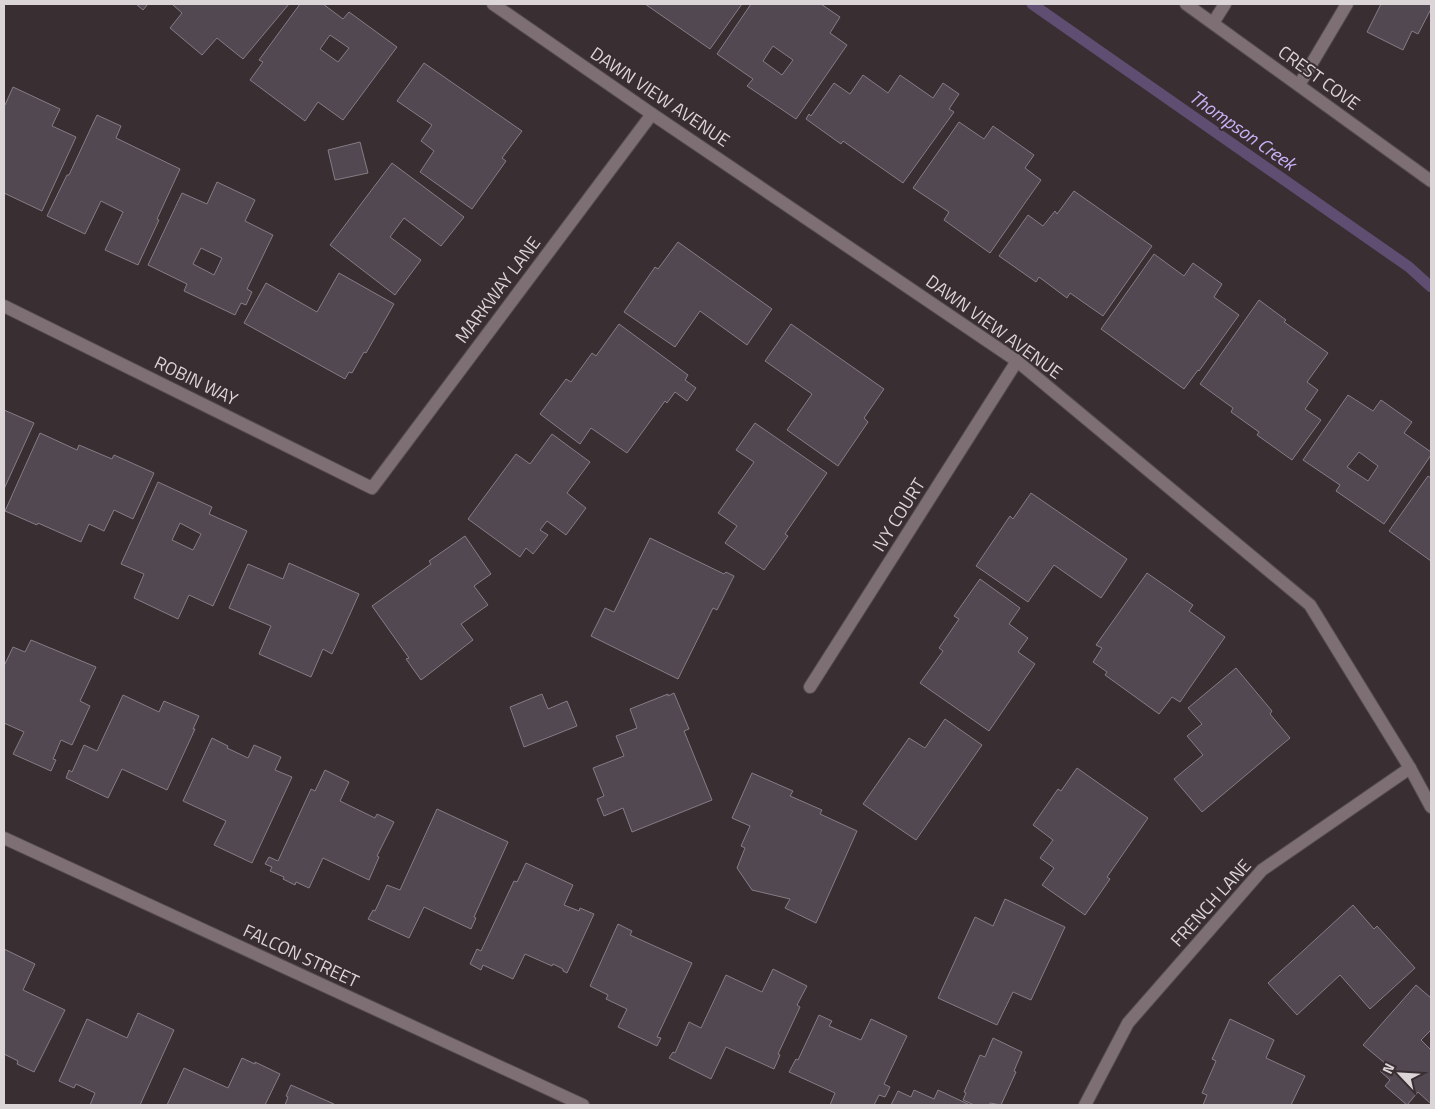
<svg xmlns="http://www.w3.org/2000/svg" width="1435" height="1109" viewBox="0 0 1435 1109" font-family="'Titillium Web',sans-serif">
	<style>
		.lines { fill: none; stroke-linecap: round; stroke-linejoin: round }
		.stream { stroke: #5f4d72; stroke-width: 11 }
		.building { fill: #514851; stroke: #867c85; fill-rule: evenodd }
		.lane-casing { stroke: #554b4e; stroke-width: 14 }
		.street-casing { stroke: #554b4e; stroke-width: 14 }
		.lane { stroke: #7d6f73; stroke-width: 12 }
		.street { stroke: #7d6f73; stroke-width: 12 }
		.labels { text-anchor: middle; stroke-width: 4; stroke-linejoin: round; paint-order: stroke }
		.street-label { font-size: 18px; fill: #dcd5d7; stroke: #392e31 }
		.water-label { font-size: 19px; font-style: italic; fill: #c8b0f5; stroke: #392e31 }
	</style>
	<rect width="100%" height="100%" fill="#392e31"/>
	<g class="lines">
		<path class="stream" d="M 1032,4 L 1409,267 L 1431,287"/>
	</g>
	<g class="building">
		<path d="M 136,4 L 148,4 L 143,10 Z"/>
		<path d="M 172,4 L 289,4 L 243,59 L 217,38 L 202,55 L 170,28 L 182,13 Z"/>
		<path d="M 300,4 L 323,4 L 343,19 L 349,12 L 397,47 L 343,120 L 318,102 L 305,121 L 250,80 L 263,62 L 259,60 ZM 330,35 L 349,48 L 338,62 L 320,49 Z"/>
		<path d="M 645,4 L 742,4 L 710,49 Z"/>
		<path d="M 751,4 L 821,4 L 840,17 L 830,33 L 847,45 L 796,119 L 747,86 L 753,79 L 717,54 ZM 773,46 L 793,60 L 782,75 L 763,61 Z"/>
		<path d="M 1381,4 L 1431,4 L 1431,9 L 1418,34 L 1412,31 L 1403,50 L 1367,32 Z"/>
		<path d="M 424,63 L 522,131 L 502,158 L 506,161 L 472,209 L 420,172 L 434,151 L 421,141 L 432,125 L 397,101 Z"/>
		<path d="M 863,75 L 888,93 L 900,75 L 933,98 L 943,83 L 959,94 L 949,109 L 954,112 L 903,183 L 843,141 L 841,144 L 806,119 L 809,114 L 811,116 L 834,83 L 850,94 Z"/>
		<path d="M 13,87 L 60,109 L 52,126 L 76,137 L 42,211 L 4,193 L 4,104 L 5,105 Z"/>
		<path d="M 97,115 L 121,126 L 116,138 L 180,169 L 157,219 L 159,220 L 138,265 L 105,250 L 123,212 L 101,201 L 85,234 L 47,216 L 67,175 L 69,175 Z"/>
		<path d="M 959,122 L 984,139 L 993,126 L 1034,155 L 1025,168 L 1041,180 L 990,253 L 944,220 L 949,212 L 913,188 Z"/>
		<path d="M 360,142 L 368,173 L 335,180 L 328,150 Z"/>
		<path d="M 392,163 L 464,217 L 441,246 L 404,218 L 390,237 L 421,260 L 395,295 L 330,245 Z"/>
		<path d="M 217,182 L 255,200 L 245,221 L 273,235 L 247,289 L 252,292 L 246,305 L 241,303 L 235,315 L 184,291 L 187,284 L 148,265 L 182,193 L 207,204 ZM 201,248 L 222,258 L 214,275 L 193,264 Z"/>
		<path d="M 1074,191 L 1152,246 L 1103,316 L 1070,293 L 1067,298 L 1039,277 L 1036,282 L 999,256 L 1028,215 L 1043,226 L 1055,211 L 1057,214 Z"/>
		<path d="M 678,242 L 772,309 L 747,345 L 700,311 L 675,347 L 624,312 L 655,267 L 658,269 Z"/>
		<path d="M 1154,254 L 1184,276 L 1193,263 L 1222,284 L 1214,297 L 1239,315 L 1199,371 L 1198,370 L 1184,389 L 1101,329 Z"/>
		<path d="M 339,273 L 394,304 L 366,353 L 364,352 L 352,373 L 349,372 L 345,379 L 244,323 L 266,283 L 317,312 Z"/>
		<path d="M 1259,300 L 1286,320 L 1284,322 L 1328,353 L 1307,382 L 1318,390 L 1305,409 L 1321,420 L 1292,460 L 1257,435 L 1259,432 L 1231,412 L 1233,408 L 1200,384 Z"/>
		<path d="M 619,324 L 688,375 L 685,380 L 696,388 L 687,401 L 675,392 L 667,403 L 665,401 L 627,453 L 591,428 L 580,444 L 540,414 L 566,379 L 571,382 L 592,353 L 596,356 Z"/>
		<path d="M 791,324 L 884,389 L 864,418 L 868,422 L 838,466 L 787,430 L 812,394 L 765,361 Z"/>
		<path d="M 1348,395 L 1373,411 L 1381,400 L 1412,422 L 1404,433 L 1431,452 L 1431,455 L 1384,524 L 1336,491 L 1340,485 L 1303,460 ZM 1359,452 L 1378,466 L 1368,481 L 1347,467 Z"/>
		<path d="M 4,410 L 34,423 L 4,489 Z"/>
		<path d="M 755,423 L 827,473 L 785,534 L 788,536 L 764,570 L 725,543 L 737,526 L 718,513 L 754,462 L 736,450 Z"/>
		<path d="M 40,433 L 77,450 L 79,445 L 112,459 L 114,455 L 154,473 L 133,519 L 114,510 L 104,531 L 89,524 L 81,542 L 38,523 L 37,525 L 5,511 Z"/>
		<path d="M 552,434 L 590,462 L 567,493 L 586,508 L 566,535 L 547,521 L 540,530 L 548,535 L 533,554 L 526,548 L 520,557 L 468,519 L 516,454 L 530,464 Z"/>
		<path d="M 1428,476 L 1431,478 L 1431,561 L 1389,531 Z"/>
		<path d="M 158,482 L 212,507 L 209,514 L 247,531 L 213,606 L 189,595 L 178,619 L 134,598 L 144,574 L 121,564 ZM 180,523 L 201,534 L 193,550 L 172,540 Z"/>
		<path d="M 1031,493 L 1127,559 L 1101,598 L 1054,565 L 1028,602 L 976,566 L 1010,516 L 1013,519 Z"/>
		<path d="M 465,536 L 491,574 L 474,586 L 488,605 L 461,624 L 473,640 L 421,680 L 406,659 L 409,658 L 372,606 L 431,564 L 429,561 Z"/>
		<path d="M 650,538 L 724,574 L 726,572 L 734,576 L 717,610 L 713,608 L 678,679 L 591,636 L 605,608 L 614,612 Z"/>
		<path d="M 289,563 L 359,594 L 332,654 L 323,649 L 311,677 L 259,654 L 271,626 L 229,608 L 248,564 L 283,579 Z"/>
		<path d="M 1147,573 L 1193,605 L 1189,611 L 1225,637 L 1180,702 L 1172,697 L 1159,714 L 1105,675 L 1107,672 L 1093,662 L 1102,648 L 1096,645 Z"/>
		<path d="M 980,579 L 1020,608 L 1009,624 L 1028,638 L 1018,652 L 1035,664 L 989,731 L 920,683 L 943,651 L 939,648 L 959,619 L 954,616 Z"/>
		<path d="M 31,640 L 96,667 L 80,701 L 90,706 L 72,745 L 61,740 L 53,759 L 56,760 L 51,771 L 13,754 L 24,732 L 4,723 L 4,666 L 13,647 L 25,652 Z"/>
		<path d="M 1236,668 L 1272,711 L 1270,714 L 1290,738 L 1202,812 L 1174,779 L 1203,755 L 1187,736 L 1202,724 L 1188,708 Z"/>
		<path d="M 674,693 L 689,729 L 684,731 L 712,800 L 632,832 L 623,808 L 604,816 L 597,799 L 604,796 L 593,768 L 624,756 L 616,736 L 637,728 L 630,709 L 668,694 L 668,696 Z"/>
		<path d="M 542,694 L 548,709 L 567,701 L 577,726 L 524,747 L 510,707 Z"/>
		<path d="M 123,695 L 159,712 L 164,701 L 199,716 L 193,729 L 195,729 L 167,790 L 122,769 L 108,798 L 66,778 L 69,770 L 72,772 L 84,745 L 97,751 Z"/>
		<path d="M 945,719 L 982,745 L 916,840 L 863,804 L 909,738 L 925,748 Z"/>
		<path d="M 212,738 L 228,746 L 227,748 L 248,758 L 254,745 L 281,757 L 275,770 L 292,777 L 252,863 L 214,845 L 226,821 L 183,801 Z"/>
		<path d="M 1077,768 L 1148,818 L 1107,877 L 1110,879 L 1085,915 L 1042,885 L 1054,868 L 1040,858 L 1053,840 L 1033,825 L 1058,789 L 1061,791 Z"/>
		<path d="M 325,770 L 349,782 L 340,801 L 375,818 L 377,814 L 394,822 L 377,856 L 379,857 L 369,880 L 323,858 L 309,888 L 296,882 L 295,885 L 283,879 L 284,877 L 270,871 L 272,867 L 265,864 L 269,857 L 278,861 L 311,789 L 315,791 Z"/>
		<path d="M 752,773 L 793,791 L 790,796 L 822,810 L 820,814 L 857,831 L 816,923 L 785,908 L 790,899 L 752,890 L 737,868 L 745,848 L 741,846 L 750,826 L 732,818 Z"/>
		<path d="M 437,809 L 508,842 L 474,917 L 476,918 L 471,929 L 424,907 L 409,938 L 368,919 L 373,910 L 375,911 L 387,885 L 400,890 Z"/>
		<path d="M 526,863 L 573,885 L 564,905 L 579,911 L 580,908 L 594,914 L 567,973 L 563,971 L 563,969 L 553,964 L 552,966 L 525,954 L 513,979 L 483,965 L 481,970 L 470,964 L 477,949 L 481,951 L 514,881 L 517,882 Z"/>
		<path d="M 1005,899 L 1065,927 L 1031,1000 L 1013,992 L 997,1025 L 938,998 L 975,917 L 993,926 Z"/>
		<path d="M 1353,905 L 1374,929 L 1377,926 L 1415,968 L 1370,1009 L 1340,975 L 1297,1015 L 1268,983 Z"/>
		<path d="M 618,924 L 632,931 L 630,935 L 692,963 L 657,1037 L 661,1038 L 657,1046 L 618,1027 L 627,1009 L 606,999 L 608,995 L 590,986 Z"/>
		<path d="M 4,949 L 35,964 L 23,990 L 65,1010 L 34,1072 L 17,1064 L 18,1061 L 4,1054 Z"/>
		<path d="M 773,969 L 807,986 L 797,1005 L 800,1007 L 778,1054 L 780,1055 L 774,1069 L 726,1047 L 711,1079 L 669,1058 L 673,1052 L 675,1053 L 689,1022 L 701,1028 L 726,975 L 762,992 Z"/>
		<path d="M 1416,985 L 1431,998 L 1431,1030 L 1421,1040 L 1431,1050 L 1431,1104 L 1418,1092 L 1407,1105 L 1385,1086 L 1390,1080 L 1380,1071 L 1386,1064 L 1363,1045 Z"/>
		<path d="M 138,1013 L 174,1030 L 140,1105 L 90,1105 L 95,1093 L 76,1084 L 74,1088 L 59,1081 L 87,1019 L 127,1038 Z"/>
		<path d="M 819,1015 L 832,1021 L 829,1026 L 861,1040 L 871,1019 L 907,1036 L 884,1084 L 890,1087 L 885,1097 L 879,1095 L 874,1105 L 830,1105 L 835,1093 L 789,1072 L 796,1059 L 798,1060 Z"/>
		<path d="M 1230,1019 L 1274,1040 L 1266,1058 L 1305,1076 L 1291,1105 L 1203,1105 L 1207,1095 L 1202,1093 L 1216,1061 L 1212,1059 Z"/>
		<path d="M 993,1038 L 1022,1052 L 1014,1071 L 1016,1072 L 1001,1105 L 990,1103 L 989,1105 L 974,1105 L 963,1100 L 966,1093 L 964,1092 L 980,1055 L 985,1057 Z"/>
		<path d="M 242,1058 L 255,1064 L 255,1062 L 280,1074 L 265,1105 L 167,1105 L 184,1068 L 228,1088 Z"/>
		<path d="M 291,1085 L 334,1104 L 333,1105 L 285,1105 L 288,1097 L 286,1096 Z"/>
		<path d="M 914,1090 L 934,1099 L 938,1090 L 970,1105 L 891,1105 L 898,1091 L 911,1097 Z"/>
	</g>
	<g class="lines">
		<g class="lane-casing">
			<g id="lane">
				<path d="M 1213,23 L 1225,4"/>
				<path d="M 1299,85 L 1347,4"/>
			</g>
		</g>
		<g class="street-casing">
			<g id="street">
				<path d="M 493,4 L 652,114 L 1017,361 L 1310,605 L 1410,768 L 1431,807"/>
				<path d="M 1186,4 L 1431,181"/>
				<path d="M 4,306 L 372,488 L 652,114"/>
				<path d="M 810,687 L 1017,361"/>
				<path d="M 4,838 L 583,1105"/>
				<path d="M 1085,1105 L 1128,1023 L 1262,870 L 1410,768"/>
			</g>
		</g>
		<use href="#lane" class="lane"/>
		<use href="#street" class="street"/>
	</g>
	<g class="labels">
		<g class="street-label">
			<text transform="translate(1319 78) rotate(36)" y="6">CREST COVE</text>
			<text transform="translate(660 97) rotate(34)" y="6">DAWN VIEW AVENUE</text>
			<text transform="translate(498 290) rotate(-53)" y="6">MARKWAY LANE</text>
			<text transform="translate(994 327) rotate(36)" y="6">DAWN VIEW AVENUE</text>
			<text transform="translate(196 381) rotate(26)" y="6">ROBIN WAY</text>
			<text transform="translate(899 515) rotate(-58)" y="6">IVY COURT</text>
			<text transform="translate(1211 903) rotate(-48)" y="6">FRENCH LANE</text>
			<text transform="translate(301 956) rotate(25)" y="6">FALCON STREET</text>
		</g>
		<g class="water-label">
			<text transform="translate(1243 130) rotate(35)" y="7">Thompson Creek</text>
		</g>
	</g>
	<rect width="1435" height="1109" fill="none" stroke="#dcd5d7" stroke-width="10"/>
	<g transform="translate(1400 1074) rotate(295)" stroke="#392e31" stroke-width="4" paint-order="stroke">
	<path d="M0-4L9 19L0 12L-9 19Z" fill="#dcd5d7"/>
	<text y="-8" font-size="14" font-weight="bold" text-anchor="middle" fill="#dcd5d7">N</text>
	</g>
</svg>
